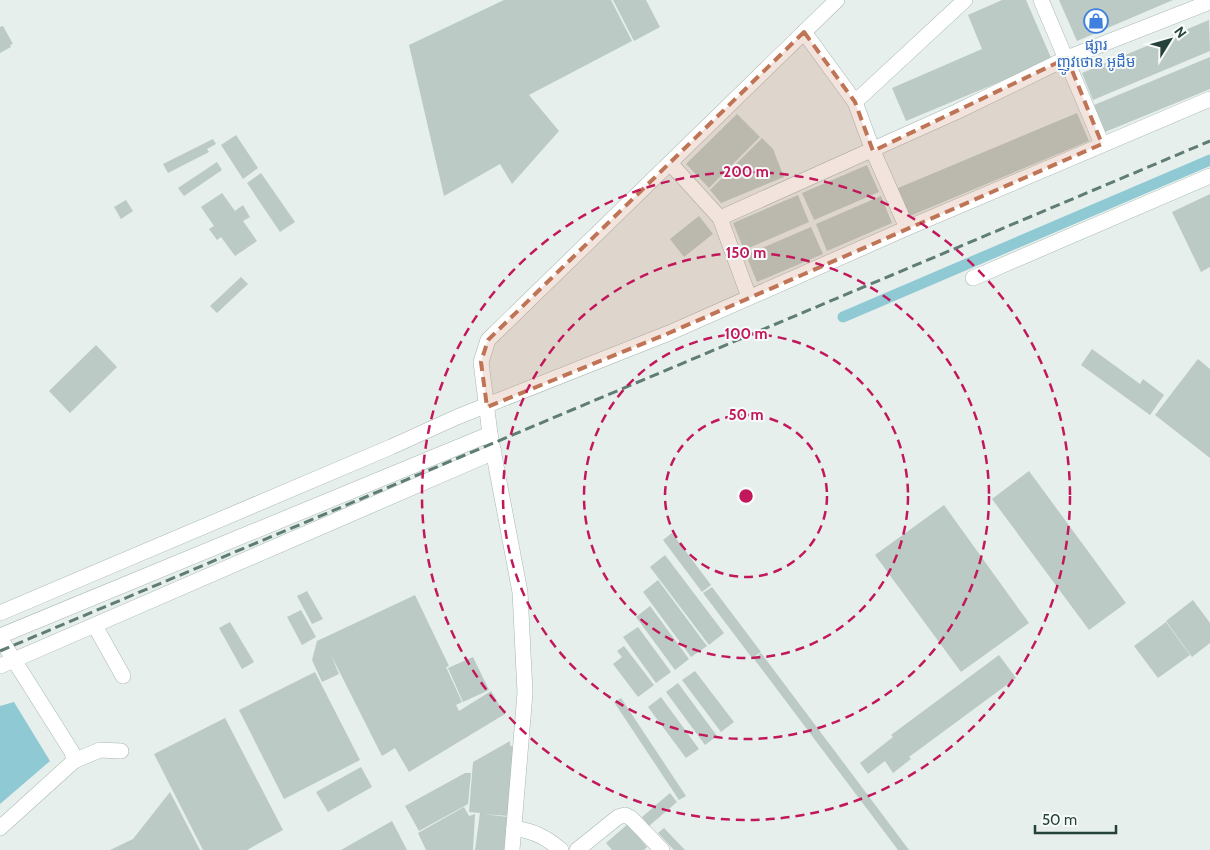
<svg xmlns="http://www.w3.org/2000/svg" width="1210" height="850" viewBox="0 0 1210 850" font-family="Cabin,'Noto Sans Khmer',sans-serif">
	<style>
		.water { fill: #8ec9d4 }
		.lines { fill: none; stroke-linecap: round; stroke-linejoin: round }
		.canal { stroke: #8ec9d4; stroke-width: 11 }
		.building { fill: #bbcac4 }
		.minor-casing { stroke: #a8b8b2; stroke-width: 16 }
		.minor { stroke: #fff; stroke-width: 15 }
		.rail { stroke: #5f7d75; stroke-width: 3; stroke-dasharray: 10 5; stroke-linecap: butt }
		.marked { fill: #c07456; fill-opacity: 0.2; stroke: #c07456; stroke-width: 4; stroke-dasharray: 10 6; stroke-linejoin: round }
		.ring { fill: none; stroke: #c2185b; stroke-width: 2.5; stroke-dasharray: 9 6 }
		.labels { text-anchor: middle; stroke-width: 4; stroke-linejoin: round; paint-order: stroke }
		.shop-label { font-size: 15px; fill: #366cbe; stroke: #f7fbf9 }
		.centre { fill: #c2185b; stroke: #f7fbf9; stroke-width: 2.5 }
		.ring-label { font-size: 15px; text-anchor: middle; font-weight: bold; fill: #c2185b; stroke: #f7fbf9; stroke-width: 4; stroke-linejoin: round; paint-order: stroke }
	</style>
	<rect width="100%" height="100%" fill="#e6efeb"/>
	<path class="water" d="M 14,702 L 50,761 L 0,804 L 0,706 Z"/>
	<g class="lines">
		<path class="canal" d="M 843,317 L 1210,160"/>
	</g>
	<g class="building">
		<path d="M 504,0 L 611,0 L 632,41 L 529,95 L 559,131 L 512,184 L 500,164 L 444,196 L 409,45 Z"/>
		<path d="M 613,0 L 646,0 L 660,27 L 634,41 Z"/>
		<path d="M 1002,0 L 1026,0 L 1052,60 L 906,121 L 892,88 L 982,49 L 968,15 Z"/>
		<path d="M 1059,0 L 1173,0 L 1077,41 Z"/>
		<path d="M 1209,20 L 1210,51 L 1093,100 L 1082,73 Z"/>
		<path d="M 3,26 L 13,44 L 10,45 L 11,47 L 0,53 L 0,27 Z"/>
		<path d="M 1210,57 L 1210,89 L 1105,132 L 1094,105 Z"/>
		<path d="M 1077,113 L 1089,141 L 910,216 L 898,188 Z"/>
		<path d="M 737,114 L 760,137 L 709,188 L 686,164 Z"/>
		<path d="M 236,135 L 258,168 L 243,179 L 221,145 Z"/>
		<path d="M 762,138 L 773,149 L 784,177 L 721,203 L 710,190 Z"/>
		<path d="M 213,139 L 216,144 L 207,149 L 209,152 L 168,173 L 163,164 Z"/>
		<path d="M 217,162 L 222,170 L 184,196 L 178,188 Z"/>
		<path d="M 867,165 L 879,192 L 814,220 L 802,193 Z"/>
		<path d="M 261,173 L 295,222 L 280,232 L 247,183 Z"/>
		<path d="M 222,193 L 235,211 L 243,205 L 250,217 L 243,221 L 257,241 L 235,256 L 221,237 L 217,240 L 209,229 L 214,226 L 201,207 Z"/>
		<path d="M 1210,194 L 1210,267 L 1201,272 L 1172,212 Z"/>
		<path d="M 798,195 L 809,222 L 744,250 L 733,223 Z"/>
		<path d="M 881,196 L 892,223 L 827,251 L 816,224 Z"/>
		<path d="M 126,200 L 133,211 L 121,219 L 114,207 Z"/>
		<path d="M 699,216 L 713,234 L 684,257 L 670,239 Z"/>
		<path d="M 811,227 L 823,254 L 757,282 L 746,255 Z"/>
		<path d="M 241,277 L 248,284 L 217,313 L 210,306 Z"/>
		<path d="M 96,345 L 117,367 L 70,413 L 49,391 Z"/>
		<path d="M 1092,349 L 1140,384 L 1143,379 L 1164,395 L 1150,415 L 1081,365 Z"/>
		<path d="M 1198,359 L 1210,369 L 1210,458 L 1155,415 Z"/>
		<path d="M 1029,471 L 1126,603 L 1089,630 L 992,499 Z"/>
		<path d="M 944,505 L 1029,623 L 961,672 L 875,555 Z"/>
		<path d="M 672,533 L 711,585 L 702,592 L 663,540 Z"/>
		<path d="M 665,555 L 724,633 L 709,645 L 650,567 Z"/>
		<path d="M 658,580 L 707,646 L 691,657 L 643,592 Z"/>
		<path d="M 712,587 L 761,652 L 752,658 L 703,593 Z"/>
		<path d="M 307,591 L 323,619 L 312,624 L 297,596 Z"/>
		<path d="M 415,595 L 449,666 L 446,667 L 462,702 L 456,705 L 459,711 L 491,691 L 505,714 L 409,772 L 395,748 L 382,756 L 331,655 L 339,674 L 322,682 L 312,660 L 317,641 Z"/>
		<path d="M 1193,600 L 1210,623 L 1210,643 L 1192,657 L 1166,621 Z"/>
		<path d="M 650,606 L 689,659 L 675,670 L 636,617 Z"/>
		<path d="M 301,610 L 316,637 L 302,645 L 287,617 Z"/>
		<path d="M 230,622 L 254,662 L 242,669 L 219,628 Z"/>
		<path d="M 1166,622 L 1190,655 L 1158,678 L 1134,646 Z"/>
		<path d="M 638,627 L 671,672 L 656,683 L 623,637 Z"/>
		<path d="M 624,646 L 654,685 L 638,697 L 613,664 L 622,657 L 617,651 Z"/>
		<path d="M 761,653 L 840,758 L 909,850 L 898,850 L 754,659 Z"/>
		<path d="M 999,655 L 1016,678 L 909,757 L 911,759 L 893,773 L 885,761 L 868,774 L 860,763 L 893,737 L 891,735 Z"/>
		<path d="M 473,657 L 489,690 L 463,702 L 448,668 Z"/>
		<path d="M 695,671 L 734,722 L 721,732 L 682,680 Z"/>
		<path d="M 315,672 L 360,760 L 284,799 L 239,710 Z"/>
		<path d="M 678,683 L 717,736 L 705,745 L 666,692 Z"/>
		<path d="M 661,697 L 699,749 L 686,758 L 648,707 Z"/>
		<path d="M 621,698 L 686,796 L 679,800 L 614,702 Z"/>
		<path d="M 225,718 L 283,830 L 247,850 L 203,850 L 154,754 Z"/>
		<path d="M 510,741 L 510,745 L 514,748 L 509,816 L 483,814 L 508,817 L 505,850 L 475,850 L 480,813 L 469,812 L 473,762 Z"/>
		<path d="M 361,767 L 372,787 L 328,812 L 316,792 Z"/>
		<path d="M 465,773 L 471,773 L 468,804 L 419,831 L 405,806 Z"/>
		<path d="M 170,792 L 200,850 L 110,850 L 133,839 Z"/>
		<path d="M 670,793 L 677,802 L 649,826 L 642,817 Z"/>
		<path d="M 464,807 L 469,816 L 475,814 L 473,850 L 426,850 L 418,833 Z"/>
		<path d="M 392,821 L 407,850 L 341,850 Z"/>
		<path d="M 628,824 L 647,847 L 644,850 L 612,850 L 606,843 Z"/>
		<path d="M 664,828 L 685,850 L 674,850 L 658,833 Z"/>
	</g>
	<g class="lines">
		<g class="minor-casing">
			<g id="minor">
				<path d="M 1041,0 L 1102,144"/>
				<path d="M 804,32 L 855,102 L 873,151 L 907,228"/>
				<path d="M 855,102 L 965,0"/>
				<path d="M 670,163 L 720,218 L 749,297"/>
				<path d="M 720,218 L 956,112 L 1067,58 L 1210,2"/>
				<path d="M 973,278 L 1210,176"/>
				<path d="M 0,613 L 391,447 L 457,417 L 669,333 L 907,228 L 1210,99"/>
				<path d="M 95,626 L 123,676"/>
				<path d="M 0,636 L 490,434"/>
				<path d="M 0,638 L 72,752 L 74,761 L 0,828"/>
				<path d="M 0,666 L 494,452"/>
				<path d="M 74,761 L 100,750 L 121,751"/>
				<path d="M 514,828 C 533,831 546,837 561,850"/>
				<path d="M 512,850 L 525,693 L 520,592 L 490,434 L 481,362 L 488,340 L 837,0"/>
				<path d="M 577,850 L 618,817 L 625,815 L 631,818 L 662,850"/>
			</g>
		</g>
		<use href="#minor" class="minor"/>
		<path class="rail" d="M 0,651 L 1210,141"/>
	</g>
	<path class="marked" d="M 804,32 L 855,102 L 873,151 L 1067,58 L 1102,144 L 669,333 L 487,407 L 481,362 L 488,340 Z"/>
	<g class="ring">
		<circle cx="746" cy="496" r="81"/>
		<circle cx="746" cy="496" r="162"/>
		<circle cx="746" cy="496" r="243"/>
		<circle cx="746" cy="496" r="324"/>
	</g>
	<defs>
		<g id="shop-ring" transform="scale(1.25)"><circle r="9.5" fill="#f7fbf9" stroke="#3f7fe0" stroke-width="1.5"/><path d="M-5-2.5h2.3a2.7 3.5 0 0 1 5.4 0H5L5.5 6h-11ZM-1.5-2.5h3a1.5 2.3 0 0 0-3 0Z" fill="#3f7fe0"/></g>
	</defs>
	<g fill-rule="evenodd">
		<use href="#shop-ring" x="1096" y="21"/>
	</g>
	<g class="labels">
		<g class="shop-label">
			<text x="1096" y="50">ផ្សារ<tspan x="1096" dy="17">ញូវថោន អូដឹម</tspan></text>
		</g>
	</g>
	<circle cx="746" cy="496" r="8" class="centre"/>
	<g class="ring-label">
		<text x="746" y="177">200 m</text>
		<text x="746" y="258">150 m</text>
		<text x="746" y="339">100 m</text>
		<text x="746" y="420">50 m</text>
	</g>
	<g transform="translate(1170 40) rotate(53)" stroke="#f7fbf9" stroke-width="4" paint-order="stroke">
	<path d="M0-4L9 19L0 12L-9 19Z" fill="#24423a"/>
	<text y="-8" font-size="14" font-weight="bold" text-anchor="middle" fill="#24423a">N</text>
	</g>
	<path d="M1035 825v8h81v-8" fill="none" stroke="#24423a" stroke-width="2.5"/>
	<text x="1042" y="825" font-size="15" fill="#24423a" stroke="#f7fbf9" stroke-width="4" paint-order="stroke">50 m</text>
</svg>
